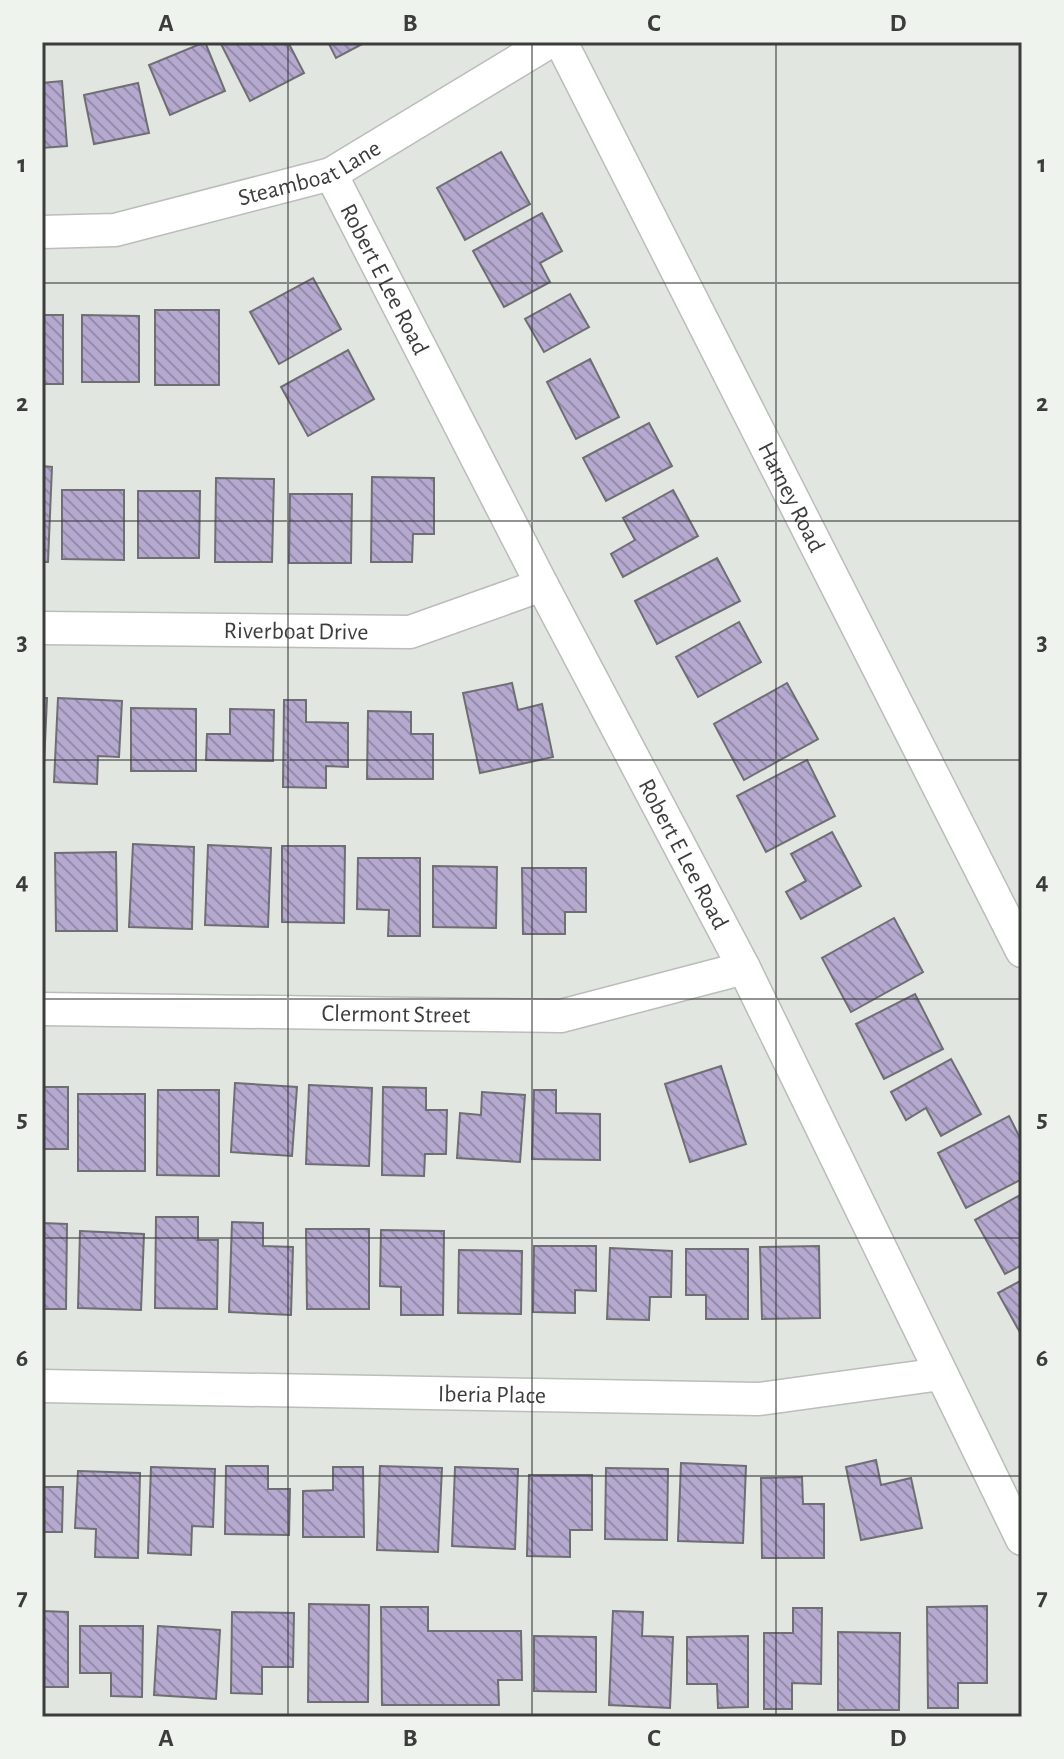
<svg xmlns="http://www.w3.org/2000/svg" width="1064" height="1759" viewBox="0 0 1064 1759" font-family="'Alegreya Sans',sans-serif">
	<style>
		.building { fill: url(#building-back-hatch); stroke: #6f6e73; stroke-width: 2 }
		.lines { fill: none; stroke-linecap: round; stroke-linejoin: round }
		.minor-casing { stroke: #babeb9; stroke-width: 35 }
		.minor { stroke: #fff; stroke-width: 32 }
		.grid { fill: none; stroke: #3b3d3b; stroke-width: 2; stroke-opacity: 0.55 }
		.labels { text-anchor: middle; stroke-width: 6; stroke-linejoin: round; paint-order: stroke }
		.street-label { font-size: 24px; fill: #3b3d3b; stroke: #eef3ee }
		.neatline { fill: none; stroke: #3b3d3b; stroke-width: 3 }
		.grid-label { font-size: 26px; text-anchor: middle; font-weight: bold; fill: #3b3d3b }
	</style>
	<defs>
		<pattern id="building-back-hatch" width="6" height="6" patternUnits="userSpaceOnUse" patternTransform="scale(2)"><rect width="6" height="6" fill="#b6a9d0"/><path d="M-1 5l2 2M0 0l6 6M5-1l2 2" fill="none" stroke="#958baa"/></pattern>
	</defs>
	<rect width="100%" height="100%" fill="#e1e6e1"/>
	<g class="building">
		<path d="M 205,42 L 225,91 L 170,115 L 149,65 Z"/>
		<path d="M 220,42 L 288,42 L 304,73 L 250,101 Z"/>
		<path d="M 328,42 L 366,42 L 336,58 Z"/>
		<path d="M 62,81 L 67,146 L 42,148 L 42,83 Z"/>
		<path d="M 138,83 L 149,133 L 94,144 L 84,95 Z"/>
		<path d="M 501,152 L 530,204 L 465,240 L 437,188 Z"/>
		<path d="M 542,213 L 562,251 L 540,263 L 550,282 L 504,307 L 473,251 Z"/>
		<path d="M 313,278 L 341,329 L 279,364 L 250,312 Z"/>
		<path d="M 570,294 L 589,327 L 544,352 L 525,319 Z"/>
		<rect x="155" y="310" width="64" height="75"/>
		<rect x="42" y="315" width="21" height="69"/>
		<path d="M 82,315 L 139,316 L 139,382 L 82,382 Z"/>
		<path d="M 348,350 L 374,399 L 308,436 L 281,387 Z"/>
		<path d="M 590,359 L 619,417 L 576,439 L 547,382 Z"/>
		<path d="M 649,423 L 672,466 L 606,501 L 583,458 Z"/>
		<path d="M 42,466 L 52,467 L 48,562 L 42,562 Z"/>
		<path d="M 372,477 L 434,478 L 434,534 L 413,534 L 412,562 L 371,562 Z"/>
		<path d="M 216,478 L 274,479 L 272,562 L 215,562 Z"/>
		<path d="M 62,490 L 124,490 L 124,560 L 62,559 Z"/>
		<path d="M 673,490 L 698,536 L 623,577 L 611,554 L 635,540 L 623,518 Z"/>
		<path d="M 138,491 L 200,491 L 199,558 L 138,558 Z"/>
		<path d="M 290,494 L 352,494 L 351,563 L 289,563 Z"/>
		<path d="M 717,558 L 740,601 L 657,644 L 635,601 Z"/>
		<path d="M 739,622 L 761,662 L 698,697 L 676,657 Z"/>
		<path d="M 512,683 L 518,710 L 542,704 L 553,757 L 480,773 L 463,693 Z"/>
		<path d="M 787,683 L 818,739 L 744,780 L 714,724 Z"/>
		<path d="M 42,698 L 47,698 L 43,787 L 42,787 Z"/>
		<path d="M 58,698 L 122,701 L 119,757 L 98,756 L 97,784 L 54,782 Z"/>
		<path d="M 284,700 L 306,700 L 306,722 L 348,723 L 348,767 L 326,766 L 326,788 L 283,787 Z"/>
		<path d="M 131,708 L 196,709 L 196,771 L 131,771 Z"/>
		<path d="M 230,709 L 274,710 L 273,761 L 206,760 L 207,734 L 230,734 Z"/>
		<path d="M 368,711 L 411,712 L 411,734 L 433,734 L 433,779 L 367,779 Z"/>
		<path d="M 807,760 L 835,816 L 766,852 L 737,796 Z"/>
		<path d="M 832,832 L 861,886 L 801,919 L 786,892 L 806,881 L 791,854 Z"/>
		<path d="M 133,844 L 194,847 L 192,929 L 129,927 Z"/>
		<path d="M 208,845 L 271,848 L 268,927 L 205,925 Z"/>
		<path d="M 282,846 L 345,846 L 344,923 L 282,922 Z"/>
		<path d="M 116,852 L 117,931 L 56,931 L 55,853 Z"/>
		<path d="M 358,858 L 420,858 L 420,936 L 388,936 L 389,910 L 357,909 Z"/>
		<path d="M 433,866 L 497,867 L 496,928 L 433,927 Z"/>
		<path d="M 522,868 L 586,868 L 586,912 L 565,912 L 565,934 L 523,934 Z"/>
		<path d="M 894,918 L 923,972 L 851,1012 L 822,958 Z"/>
		<path d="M 915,994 L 943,1049 L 884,1079 L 856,1024 Z"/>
		<path d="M 951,1059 L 981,1114 L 941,1136 L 926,1108 L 906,1120 L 891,1092 Z"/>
		<path d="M 721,1066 L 746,1144 L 690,1162 L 665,1084 Z"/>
		<path d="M 235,1083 L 297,1087 L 292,1156 L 231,1152 Z"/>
		<path d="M 309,1085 L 372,1088 L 369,1166 L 306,1164 Z"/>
		<rect x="42" y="1087" width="26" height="62"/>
		<path d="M 383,1087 L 426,1088 L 426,1110 L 447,1110 L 446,1154 L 425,1154 L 424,1176 L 382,1175 Z"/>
		<path d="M 158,1090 L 219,1090 L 219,1176 L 157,1175 Z"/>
		<path d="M 534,1090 L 556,1090 L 556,1113 L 600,1114 L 600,1160 L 532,1159 Z"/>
		<path d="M 482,1092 L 525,1095 L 520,1162 L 457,1158 L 460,1113 L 481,1115 Z"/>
		<rect x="78" y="1094" width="67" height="77"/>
		<path d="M 1009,1116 L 1022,1142 L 1022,1179 L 966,1208 L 938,1153 Z"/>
		<path d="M 1022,1194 L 1022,1265 L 1005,1274 L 975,1220 Z"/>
		<path d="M 156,1217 L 198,1217 L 198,1240 L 218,1240 L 217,1309 L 155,1308 Z"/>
		<path d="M 232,1222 L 263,1223 L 263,1246 L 293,1247 L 291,1315 L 229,1312 Z"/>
		<path d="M 42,1223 L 67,1224 L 66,1309 L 42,1309 Z"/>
		<path d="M 306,1229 L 369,1229 L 369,1309 L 307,1309 Z"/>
		<path d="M 381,1230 L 444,1231 L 443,1315 L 401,1315 L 401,1287 L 380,1286 Z"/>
		<path d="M 80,1231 L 144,1234 L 141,1310 L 78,1308 Z"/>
		<path d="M 534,1246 L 596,1246 L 596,1291 L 575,1290 L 575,1313 L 533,1312 Z"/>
		<path d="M 819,1246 L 820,1318 L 762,1319 L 760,1247 Z"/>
		<path d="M 610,1248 L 672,1251 L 671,1297 L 650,1297 L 649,1320 L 607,1319 Z"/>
		<path d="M 686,1249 L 748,1249 L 748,1319 L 706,1319 L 706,1295 L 686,1295 Z"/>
		<path d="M 459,1250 L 522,1251 L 521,1314 L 458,1313 Z"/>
		<path d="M 1022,1280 L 1022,1336 L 998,1293 Z"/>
		<path d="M 876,1460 L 881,1485 L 911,1478 L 922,1528 L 861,1540 L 846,1467 Z"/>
		<path d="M 681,1463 L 746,1466 L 743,1543 L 678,1541 Z"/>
		<path d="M 226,1466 L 268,1466 L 268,1489 L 290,1489 L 289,1535 L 225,1534 Z"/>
		<path d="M 380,1466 L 442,1468 L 438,1552 L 377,1550 Z"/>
		<path d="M 151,1467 L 215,1469 L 213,1527 L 192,1526 L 191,1555 L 148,1553 Z"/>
		<path d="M 333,1467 L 363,1467 L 364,1537 L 303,1537 L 303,1491 L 333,1490 Z"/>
		<path d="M 455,1467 L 518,1469 L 515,1549 L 452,1546 Z"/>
		<path d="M 606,1468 L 668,1469 L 667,1540 L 605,1539 Z"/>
		<path d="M 78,1471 L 140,1473 L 138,1558 L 95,1557 L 96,1529 L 75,1528 Z"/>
		<path d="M 529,1475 L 592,1475 L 592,1530 L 570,1530 L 570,1557 L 527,1556 Z"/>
		<path d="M 802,1477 L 803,1504 L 824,1504 L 824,1558 L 762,1558 L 761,1478 Z"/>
		<path d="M 42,1487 L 63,1487 L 62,1532 L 42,1532 Z"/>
		<path d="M 309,1604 L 369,1605 L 368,1702 L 308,1702 Z"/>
		<path d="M 987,1606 L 987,1683 L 958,1683 L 958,1708 L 928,1708 L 927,1607 Z"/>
		<path d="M 381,1607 L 428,1607 L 428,1631 L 521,1631 L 522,1680 L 498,1680 L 499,1705 L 382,1705 Z"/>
		<path d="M 793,1608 L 822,1608 L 821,1684 L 792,1683 L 792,1709 L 764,1709 L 764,1633 L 793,1633 Z"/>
		<path d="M 42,1611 L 68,1612 L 68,1687 L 42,1687 Z"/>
		<path d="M 613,1611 L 643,1612 L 642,1636 L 673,1637 L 670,1708 L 609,1705 Z"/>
		<path d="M 232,1612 L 294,1613 L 293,1667 L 262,1667 L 262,1694 L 231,1693 Z"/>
		<path d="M 80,1626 L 143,1626 L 142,1697 L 111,1696 L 111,1673 L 80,1673 Z"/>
		<path d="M 158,1626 L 220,1630 L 216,1699 L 154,1695 Z"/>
		<path d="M 838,1632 L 900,1633 L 899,1710 L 838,1710 Z"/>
		<path d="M 534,1636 L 596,1637 L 596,1692 L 534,1691 Z"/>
		<path d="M 748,1636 L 748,1707 L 718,1708 L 717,1684 L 687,1684 L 687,1637 Z"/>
	</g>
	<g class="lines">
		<g class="minor-casing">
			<g id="minor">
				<path id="s1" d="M 561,42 L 1022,951"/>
				<path id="s2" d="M 331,174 L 542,585 L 744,968 L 1022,1539"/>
				<path id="s3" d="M 42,232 L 115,230 L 331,174 L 549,42"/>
				<path id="s4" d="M 42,628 L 410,632 L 542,585"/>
				<path id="s5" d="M 42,1009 L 561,1016 L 744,968"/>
				<path id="s6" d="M 42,1386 L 759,1399 L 941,1374"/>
			</g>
		</g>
		<use href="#minor" class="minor"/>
	</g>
	<path class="grid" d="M 288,42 L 288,1717M 532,42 L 532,1717M 776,42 L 776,1717M 42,283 L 1022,283M 42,521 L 1022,521M 42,760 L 1022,760M 42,999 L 1022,999M 42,1238 L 1022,1238M 42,1476 L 1022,1476"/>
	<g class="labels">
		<g class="street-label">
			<text dy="8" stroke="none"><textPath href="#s3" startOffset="276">Steamboat Lane</textPath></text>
			<text dy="8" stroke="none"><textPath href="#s2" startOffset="118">Robert E Lee Road</textPath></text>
			<text dy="8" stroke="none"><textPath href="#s1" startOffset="510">Harney Road</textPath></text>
			<text dy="8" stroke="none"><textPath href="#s4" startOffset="254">Riverboat Drive</textPath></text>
			<text dy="8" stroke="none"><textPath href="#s2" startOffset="766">Robert E Lee Road</textPath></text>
			<text dy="8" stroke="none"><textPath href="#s5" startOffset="354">Clermont Street</textPath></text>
			<text dy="8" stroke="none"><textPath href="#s6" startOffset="450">Iberia Place</textPath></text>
		</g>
	</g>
	<rect width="1064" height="1759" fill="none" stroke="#eef3ee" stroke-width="88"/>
	<rect x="44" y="44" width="976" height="1671" class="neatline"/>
	<g class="grid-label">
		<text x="166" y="31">A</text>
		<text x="410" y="31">B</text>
		<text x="654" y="31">C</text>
		<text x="898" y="31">D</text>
		<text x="22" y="172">1</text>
		<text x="1042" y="172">1</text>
		<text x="22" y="411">2</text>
		<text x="1042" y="411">2</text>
		<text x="22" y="650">3</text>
		<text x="1042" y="650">3</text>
		<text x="22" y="889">4</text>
		<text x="1042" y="889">4</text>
		<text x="22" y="1127">5</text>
		<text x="1042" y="1127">5</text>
		<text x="22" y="1366">6</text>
		<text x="1042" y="1366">6</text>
		<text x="22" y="1605">7</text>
		<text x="1042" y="1605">7</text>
		<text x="166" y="1746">A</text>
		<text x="410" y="1746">B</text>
		<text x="654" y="1746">C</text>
		<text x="898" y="1746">D</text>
	</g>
</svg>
